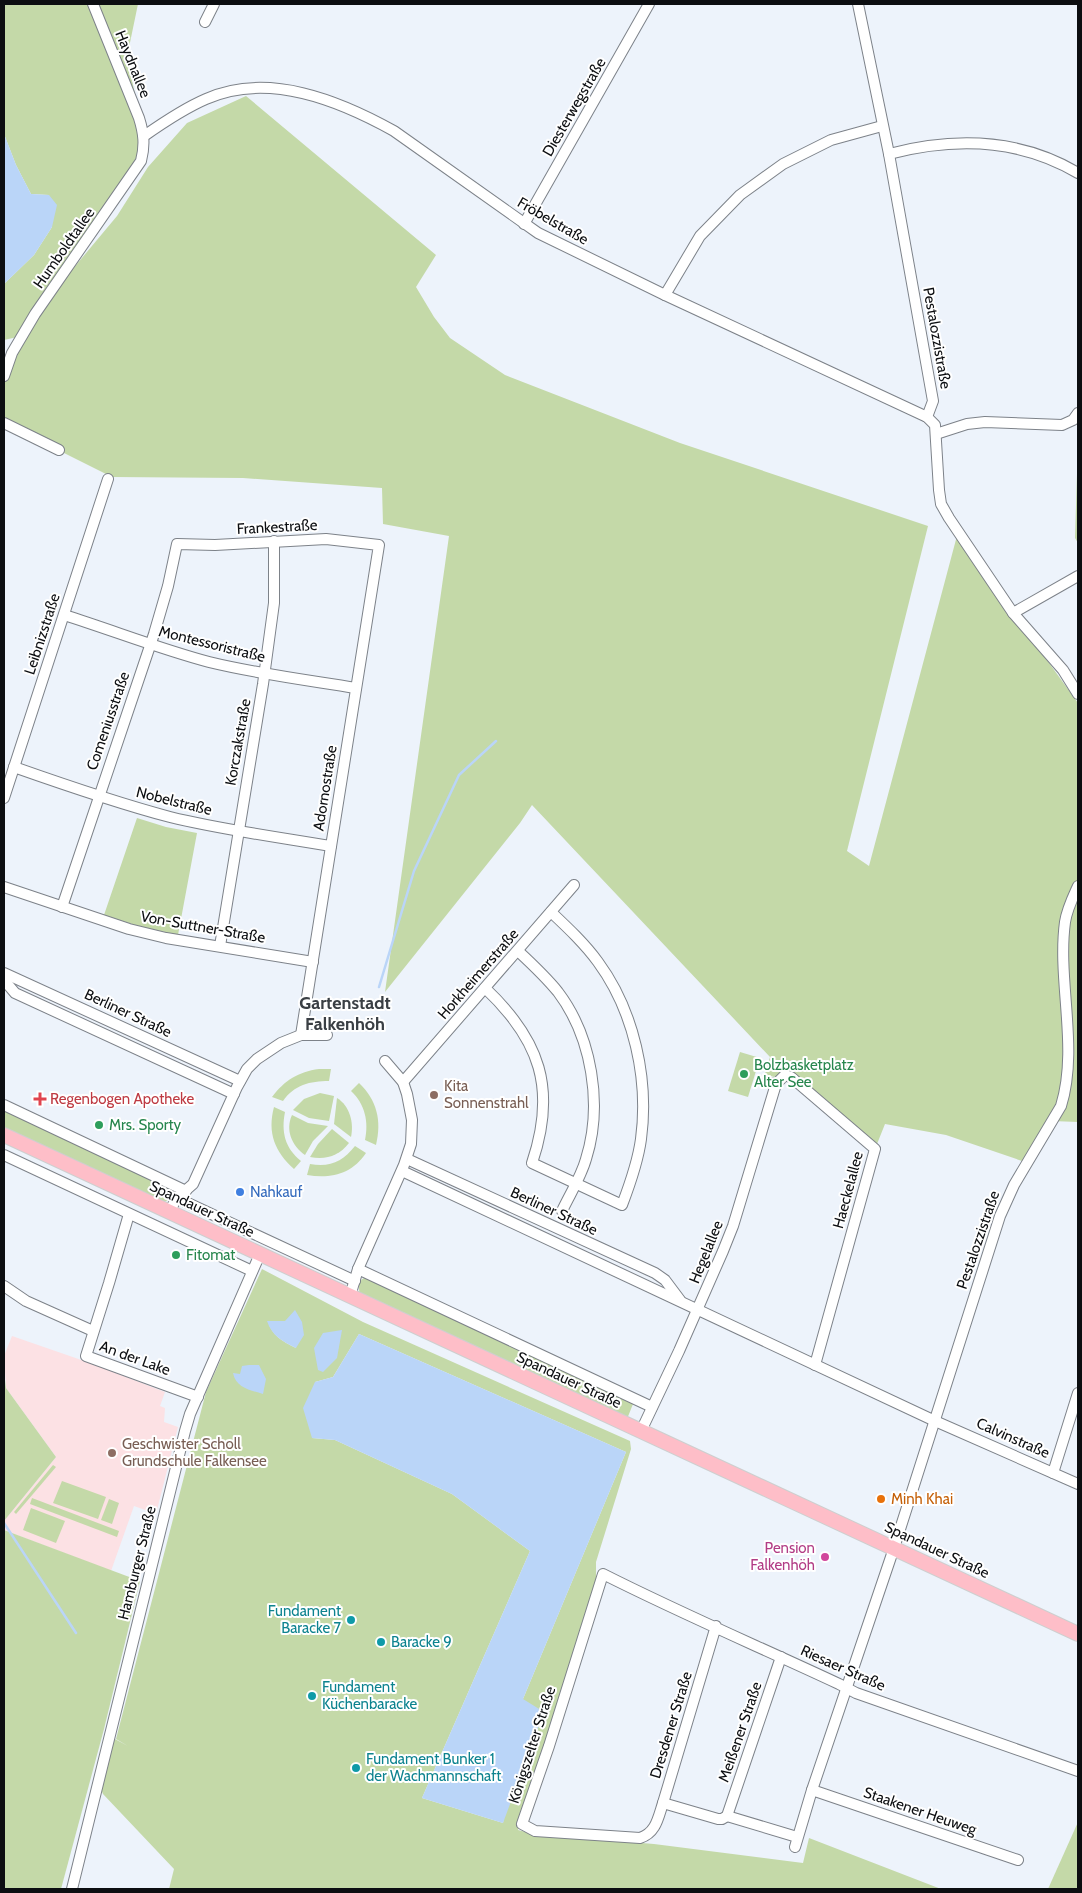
<svg xmlns="http://www.w3.org/2000/svg" width="1082" height="1893" viewBox="0 0 1082 1893" font-family="Cabin,sans-serif">
	<style>
		.education { fill: #fce1e4 }
		.green { fill: #c4d9a8; fill-rule: evenodd }
		.water { fill: #bad5f8 }
		.lines { fill: none; stroke-linecap: round; stroke-linejoin: round }
		.stream { stroke: #bad5f8; stroke-width: 2.5 }
		.minor-casing { stroke: #7d8289; stroke-width: 12 }
		.major-casing { stroke: #cecfcf; stroke-width: 16 }
		.minor { stroke: #fff; stroke-width: 10 }
		.major { stroke: #febec8; stroke-width: 14 }
		.leisure-dot { fill: #2e9e5b; stroke: #fff; stroke-width: 2 }
		.education-dot { fill: #8d6e63; stroke: #fff; stroke-width: 2 }
		.health-dot { fill: #e0444e; stroke: #fff; stroke-width: 2 }
		.shop-dot { fill: #3f7fe0; stroke: #fff; stroke-width: 2 }
		.food-dot { fill: #e8710a; stroke: #fff; stroke-width: 2 }
		.hotel-dot { fill: #d1479c; stroke: #fff; stroke-width: 2 }
		.culture-dot { fill: #0f9aa8; stroke: #fff; stroke-width: 2 }
		.labels { text-anchor: middle; stroke-width: 4; stroke-linejoin: round; paint-order: stroke }
		.street-label { font-size: 15px; fill: #0c0e11; stroke: #fff }
		.leisure-label { font-size: 15px; fill: #27864d; stroke: #fff; text-anchor: start }
		.education-label { font-size: 15px; fill: #785e54; stroke: #fff; text-anchor: start }
		.health-label { font-size: 15px; fill: #be3a42; stroke: #fff; text-anchor: start }
		.shop-label { font-size: 15px; fill: #366cbe; stroke: #fff; text-anchor: start }
		.food-label { font-size: 15px; fill: #c56008; stroke: #fff; text-anchor: start }
		.hotel-label { font-size: 15px; fill: #b23c85; stroke: #fff; text-anchor: end }
		.culture-label { font-size: 15px; fill: #0d838f; stroke: #fff; text-anchor: start }
		.quarter-label { font-size: 18px; font-weight: bold; fill: #3a3f44; stroke: #fff }
	</style>
	<rect width="100%" height="100%" fill="#edf3fb"/>
	<path class="education" d="M 12,1336 L 90,1363 L 165,1392 L 160,1406 L 165,1408 L 164,1422 L 178,1427 L 156,1514 L 134,1506 L 111,1571 L 4,1530 L 4,1521 L 56,1457 L 6,1388 L 4,1356 Z"/>
	<g class="green">
		<path d="M 4,4 L 138,4 L 127,57 L 144,136 L 144,149 L 41,307 L 117,216 L 148,167 L 187,123 L 246,96 L 436,255 L 416,287 L 434,317 L 450,338 L 505,375 L 680,443 L 928,526 L 847,851 L 869,866 L 958,532 L 1013,613 L 1078,703 L 1078,1122 L 1052,1121 L 1028,1163 L 946,1135 L 885,1124 L 875,1149 L 787,1071 L 774,1077 L 765,1074 L 770,1057 L 532,805 L 520,823 L 385,992 L 449,536 L 383,524 L 382,488 L 243,478 L 112,477 L 4,423 L 4,376 L 22,336 L 4,340 L 4,284 L 34,255 L 52,227 L 49,195 L 31,194 L 16,165 L 4,134 Z"/>
		<path d="M 1078,441 L 1078,543 L 1075,538 Z"/>
		<path d="M 137,818 L 166,827 L 197,833 L 178,935 L 135,925 L 104,915 Z"/>
		<path d="M 740,1052 L 760,1058 L 748,1097 L 728,1091 Z"/>
		<path d="M 319,1069 L 331,1069 L 329,1081 C 310,1081 294,1085 283,1101 L 272,1097 C 285,1080 298,1072 319,1069 Z"/>
		<path d="M 359,1083 C 377,1100 382,1121 376,1145 L 365,1140 C 369,1122 365,1104 351,1091 Z"/>
		<path d="M 320,1093 L 334,1096 L 329,1121 L 309,1118 L 293,1110 L 304,1099 Z"/>
		<path d="M 337,1098 C 350,1106 354,1123 351,1137 L 334,1124 Z"/>
		<path d="M 274,1107 L 285,1112 C 281,1132 285,1148 301,1161 L 294,1169 C 275,1152 267,1133 274,1107 Z"/>
		<path d="M 4,1110 L 168,1188 C 174,1195 171,1201 161,1202 L 4,1130 Z"/>
		<path d="M 292,1115 L 308,1123 L 328,1126 L 313,1141 L 305,1155 C 292,1146 285,1130 292,1115 Z"/>
		<path d="M 332,1129 L 349,1143 C 339,1156 326,1160 310,1157 L 318,1144 Z"/>
		<path d="M 355,1146 L 366,1153 C 352,1174 331,1179 307,1175 L 310,1164 C 330,1168 343,1161 355,1146 Z"/>
		<path d="M 262,1269 L 363,1322 L 630,1441 L 631,1449 L 596,1562 L 596,1579 L 547,1746 L 518,1830 L 533,1834 L 654,1844 L 803,1863 L 809,1838 L 941,1889 L 169,1889 L 174,1869 L 103,1794 L 100,1787 L 113,1738 L 128,1746 L 116,1739 L 206,1392 ZM 268,1321 L 285,1321 L 296,1348 C 282,1341 272,1336 268,1321 ZM 359,1334 L 626,1452 L 523,1699 L 503,1823 L 422,1798 L 530,1551 L 452,1494 L 335,1440 L 312,1438 L 315,1382 L 333,1377 Z"/>
		<path d="M 367,1277 L 633,1404 L 627,1419 L 360,1295 C 358,1287 358,1279 367,1277 Z"/>
		<path d="M 4,1372 L 6,1388 L 56,1457 L 4,1521 Z"/>
		<path d="M 53,1465 L 56,1467 L 16,1514 L 14,1512 Z"/>
		<path d="M 62,1481 L 106,1497 L 98,1519 L 53,1503 Z"/>
		<path d="M 32,1498 L 119,1531 L 117,1537 L 30,1504 Z"/>
		<path d="M 109,1499 L 119,1503 L 112,1524 L 101,1520 Z"/>
		<path d="M 31,1508 L 65,1521 L 56,1543 L 23,1530 Z"/>
		<path d="M 4,1530 L 140,1581 L 104,1729 L 61,1889 L 4,1889 Z"/>
		<path d="M 1078,1822 L 1078,1889 L 1048,1889 Z"/>
	</g>
	<g class="water">
		<path d="M 4,134 L 16,165 L 31,194 L 49,195 L 57,205 L 52,227 L 34,255 L 4,284 Z"/>
		<path d="M 295,1310 L 302,1322 L 304,1335 L 296,1348 C 282,1341 272,1336 267,1321 L 285,1321 Z"/>
		<path d="M 342,1330 L 337,1358 L 323,1372 L 318,1370 L 314,1348 L 323,1333 Z"/>
		<path d="M 359,1334 L 626,1452 L 523,1699 L 544,1712 L 503,1823 L 422,1798 L 530,1551 L 452,1494 L 335,1440 L 312,1438 L 303,1408 L 315,1382 L 333,1377 Z"/>
		<path d="M 249,1365 L 259,1365 L 266,1379 L 263,1394 C 250,1390 236,1388 233,1373 L 240,1374 L 242,1366 Z"/>
	</g>
	<g class="lines">
		<g class="stream">
			<path d="M 379,987 L 414,871 L 459,775 L 496,741"/>
			<path d="M 4,1523 L 76,1633"/>
		</g>
		<g class="minor-casing">
			<g id="minor">
				<path d="M 858,4 L 889,154 L 933,401 L 927,417"/>
				<path d="M 205,22 L 214,4"/>
				<path d="M 144,136 C 164,122 185,108 206,99 C 268,71 340,101 394,131 L 538,233 L 665,295 L 927,417 L 935,425 L 939,490 L 941,504 L 949,518 L 1013,613 L 1063,670 L 1078,694"/>
				<path d="M 889,154 C 954,137 1019,138 1078,173"/>
				<path d="M 524,224 L 649,4"/>
				<path d="M 665,295 L 700,236 L 740,195 L 783,164 L 831,140 L 882,126"/>
				<path d="M 4,376 L 12,353 L 35,314 L 141,161 C 145,145 144,134 139,118 L 93,4"/>
				<path d="M 4,423 L 59,450"/>
				<path d="M 936,434 L 967,424 L 985,422 L 1062,425 L 1073,420 L 1078,413"/>
				<path d="M 1013,613 L 1078,576"/>
				<path d="M 64,615 C 112,630 160,649 209,662 C 258,674 307,680 356,688"/>
				<path d="M 14,767 C 65,785 117,803 170,817 C 223,830 277,837 331,846"/>
				<path d="M 4,798 L 108,479"/>
				<path d="M 4,887 L 129,929 L 166,938 L 313,962"/>
				<path d="M 62,907 L 154,634 L 168,586 L 177,544 L 215,545 L 326,539 L 379,545 L 301,1035"/>
				<path d="M 220,946 L 263,684 L 274,603 L 274,541"/>
				<path d="M 518,951 C 532,964 546,977 558,992 C 592,1037 603,1105 586,1159 C 581,1177 570,1194 562,1211"/>
				<path d="M 4,973 L 240,1081"/>
				<path d="M 4,980 L 15,993 L 234,1094"/>
				<path d="M 485,988 C 540,1040 557,1089 532,1163 L 622,1205 C 630,1184 638,1162 641,1139 C 649,1079 634,1011 598,962 C 585,944 568,928 551,912"/>
				<path d="M 403,1082 L 574,885"/>
				<path d="M 776,1084 L 785,1075 L 791,1077 L 875,1149 L 815,1365"/>
				<path d="M 4,1105 L 186,1191"/>
				<path d="M 4,1155 L 252,1271"/>
				<path d="M 407,1159 L 655,1273 L 665,1280 L 680,1300"/>
				<path d="M 402,1171 L 935,1421 L 1078,1484"/>
				<path d="M 177,1198 L 355,1281"/>
				<path d="M 169,1212 L 177,1198 L 193,1184 L 237,1087 L 247,1069 L 257,1059 L 281,1043 L 301,1035 L 327,1035"/>
				<path d="M 129,1214 L 109,1283 L 86,1356 L 198,1397"/>
				<path d="M 358,1269 L 652,1407"/>
				<path d="M 4,1286 L 26,1301 L 93,1331"/>
				<path d="M 350,1296 L 358,1269 L 404,1165 L 411,1144 L 412,1120 L 407,1094 L 403,1082 L 385,1061"/>
				<path d="M 641,1431 L 679,1351 L 723,1251 L 733,1226 L 776,1084 L 767,1082"/>
				<path d="M 1053,1473 L 1078,1393"/>
				<path d="M 716,1626 L 663,1803 C 658,1818 656,1833 640,1838 L 535,1831 L 522,1824 L 549,1746 L 603,1574 C 680,1613 760,1647 839,1684 L 856,1693 L 1078,1771"/>
				<path d="M 812,1790 L 1018,1860"/>
				<path d="M 663,1803 L 718,1819 L 722,1819 L 727,1816 L 781,1657"/>
				<path d="M 727,1816 L 797,1837"/>
				<path d="M 795,1847 L 812,1790 L 894,1548 L 1000,1216 L 1014,1185 L 1061,1106 C 1079,1048 1057,981 1065,922 C 1067,909 1073,897 1078,886"/>
				<path d="M 72,1889 L 185,1431 L 190,1414 L 260,1254"/>
			</g>
		</g>
		<g class="major-casing">
			<path id="major" d="M 4,1135 L 1078,1634"/>
		</g>
		<use href="#minor" class="minor"/>
		<use href="#major" class="major"/>
	</g>
	<g class="leisure-dot">
		<circle cx="744" cy="1074" r="5"/>
		<circle cx="99" cy="1125" r="5"/>
		<circle cx="176" cy="1255" r="5"/>
	</g>
	<g class="education-dot">
		<circle cx="434" cy="1095" r="5"/>
		<circle cx="112" cy="1453" r="5"/>
	</g>
	<path class="health-dot" d="M37.5 1091.5h5v5h5v5h-5v5h-5v-5h-5v-5h5z"/>
	<circle class="shop-dot" cx="240" cy="1192" r="5"/>
	<circle class="food-dot" cx="881" cy="1499" r="5"/>
	<circle class="hotel-dot" cx="825" cy="1557" r="5"/>
	<g class="culture-dot">
		<circle cx="351" cy="1620" r="5"/>
		<circle cx="381" cy="1642" r="5"/>
		<circle cx="312" cy="1696" r="5"/>
		<circle cx="356" cy="1768" r="5"/>
	</g>
	<g class="labels">
		<g class="street-label">
			<text transform="translate(133 64) rotate(68)" y="5">Haydnallee</text>
			<text transform="translate(574 107) rotate(-60)" y="5">Diesterwegstraße</text>
			<text transform="translate(553 221) rotate(30)" y="5">Fröbelstraße</text>
			<text transform="translate(64 248) rotate(-55)" y="5">Humboldtallee</text>
			<text transform="translate(937 338) rotate(80)" y="5">Pestalozzistraße</text>
			<text transform="translate(277 527) rotate(-3)" y="5">Frankestraße</text>
			<text transform="translate(42 634) rotate(-72)" y="5">Leibnizstraße</text>
			<text transform="translate(212 644) rotate(14)" y="5">Montessoristraße</text>
			<text transform="translate(108 721) rotate(-71)" y="5">Comeniusstraße</text>
			<text transform="translate(238 742) rotate(-80)" y="5">Korczakstraße</text>
			<text transform="translate(325 788) rotate(-81)" y="5">Adornostraße</text>
			<text transform="translate(174 801) rotate(14)" y="5">Nobelstraße</text>
			<text transform="translate(203 927) rotate(10)" y="5">Von-Suttner-Straße</text>
			<text transform="translate(478 974) rotate(-49)" y="5">Horkheimerstraße</text>
			<text transform="translate(128 1013) rotate(25)" y="5">Berliner Straße</text>
			<text transform="translate(848 1190) rotate(-75)" y="5">Haeckelallee</text>
			<text transform="translate(202 1209) rotate(25)" y="5">Spandauer Straße</text>
			<text transform="translate(554 1211) rotate(25)" y="5">Berliner Straße</text>
			<text transform="translate(978 1240) rotate(-71)" y="5">Pestalozzistraße</text>
			<text transform="translate(706 1252) rotate(-68)" y="5">Hegelallee</text>
			<text transform="translate(135 1358) rotate(20)" y="5">An der Lake</text>
			<text transform="translate(569 1380) rotate(25)" y="5">Spandauer Straße</text>
			<text transform="translate(1013 1438) rotate(24)" y="5">Calvinstraße</text>
			<text transform="translate(937 1550) rotate(25)" y="5">Spandauer Straße</text>
			<text transform="translate(137 1563) rotate(-76)" y="5">Hamburger Straße</text>
			<text transform="translate(843 1668) rotate(24)" y="5">Riesaer Straße</text>
			<text transform="translate(671 1725) rotate(-73)" y="5">Dresdener Straße</text>
			<text transform="translate(740 1732) rotate(-71)" y="5">Meißener Straße</text>
			<text transform="translate(532 1745) rotate(-72)" y="5">Königszelter Straße</text>
			<text transform="translate(920 1811) rotate(19)" y="5">Staakener Heuweg</text>
		</g>
		<g class="leisure-label">
			<text x="754" y="1070">Bolzbasketplatz<tspan x="754" dy="17">Alter See</tspan></text>
			<text x="109" y="1130">Mrs. Sporty</text>
			<text x="186" y="1260">Fitomat</text>
		</g>
		<g class="education-label">
			<text x="444" y="1091">Kita<tspan x="444" dy="17">Sonnenstrahl</tspan></text>
			<text x="122" y="1449">Geschwister Scholl<tspan x="122" dy="17">Grundschule Falkensee</tspan></text>
		</g>
		<g class="health-label">
			<text x="50" y="1104">Regenbogen Apotheke</text>
		</g>
		<g class="shop-label">
			<text x="250" y="1197">Nahkauf</text>
		</g>
		<g class="food-label">
			<text x="891" y="1504">Minh Khai</text>
		</g>
		<g class="hotel-label">
			<text x="815" y="1553">Pension<tspan x="815" dy="17">Falkenhöh</tspan></text>
		</g>
		<g class="culture-label">
			<text x="341" y="1616" text-anchor="end">Fundament<tspan x="341" dy="17">Baracke 7</tspan></text>
			<text x="391" y="1647">Baracke 9</text>
			<text x="322" y="1692">Fundament<tspan x="322" dy="17">Küchenbaracke</tspan></text>
			<text x="366" y="1764">Fundament Bunker 1<tspan x="366" dy="17">der Wachmannschaft</tspan></text>
		</g>
		<g class="quarter-label">
			<text x="345" y="1009">Gartenstadt<tspan x="345" dy="21">Falkenhöh</tspan></text>
		</g>
	</g>
	<rect width="1082" height="1893" fill="none" stroke="#0c0e11" stroke-width="10"/>
</svg>
